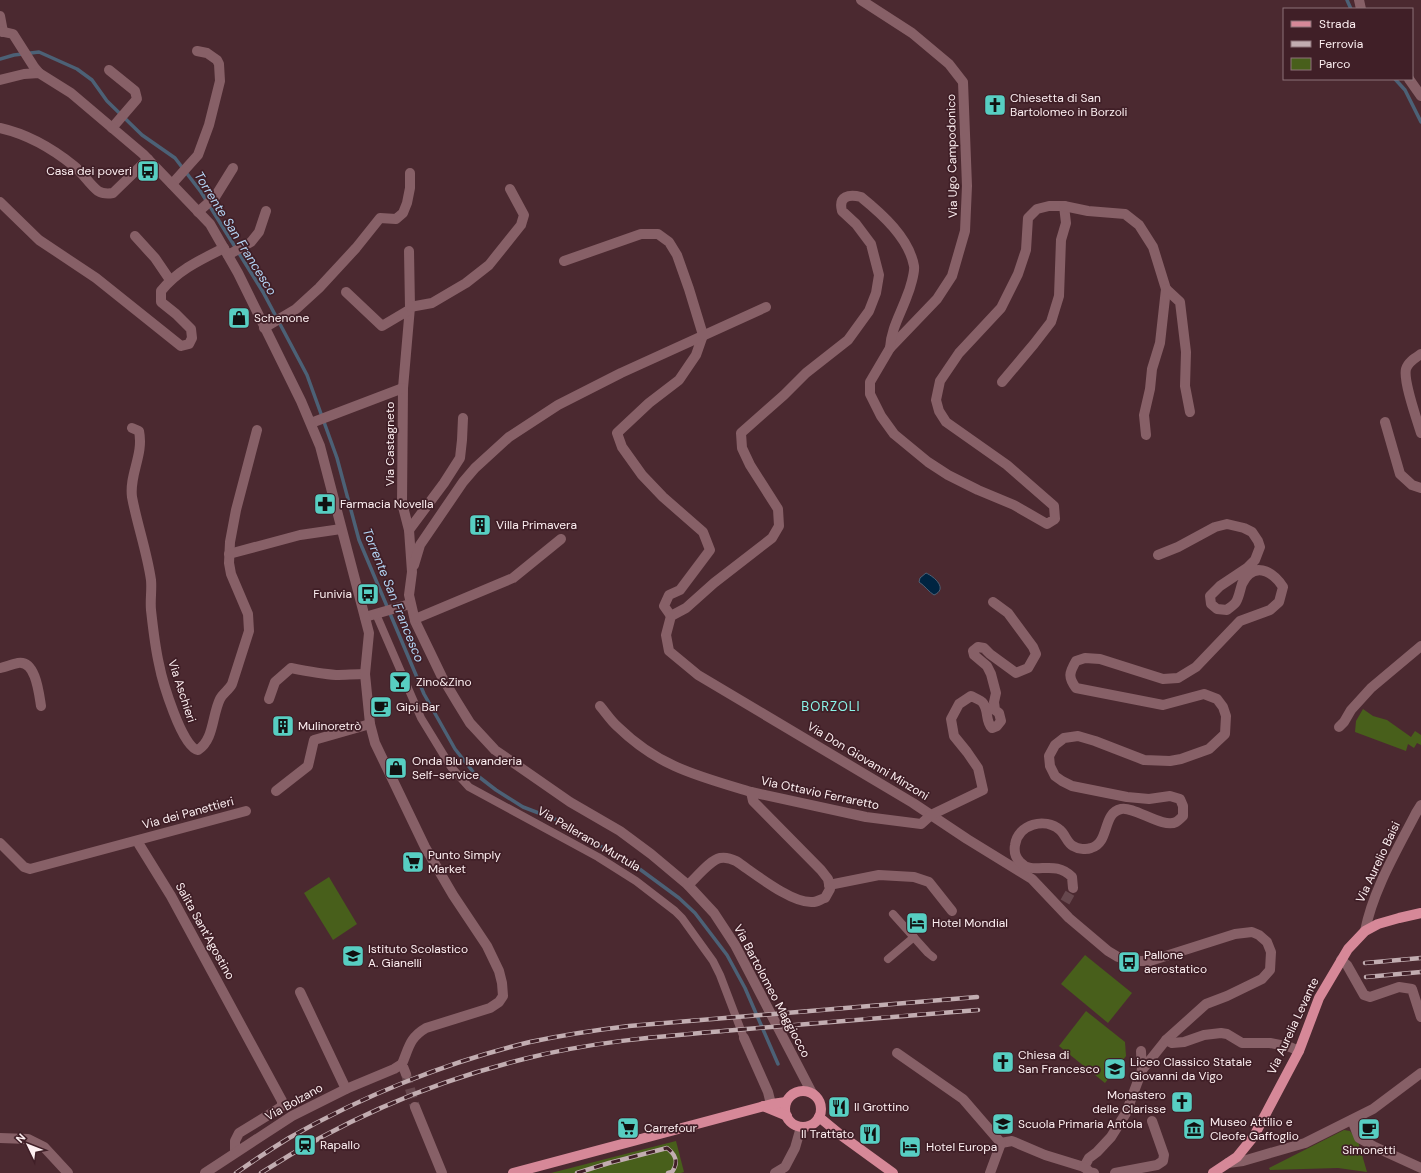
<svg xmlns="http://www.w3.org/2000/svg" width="1421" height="1173" viewBox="0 0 1421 1173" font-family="'DM Sans',sans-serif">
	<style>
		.green { fill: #485f1b }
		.water { fill: #002441; stroke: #4c6176 }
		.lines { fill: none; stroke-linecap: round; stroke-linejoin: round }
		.stream { stroke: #4c6176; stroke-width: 3.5 }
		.minor-tunnel { stroke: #66474d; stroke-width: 10; stroke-dasharray: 10 5; stroke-linecap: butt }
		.tertiary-tunnel { stroke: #66474d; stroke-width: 10; stroke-dasharray: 10 5; stroke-linecap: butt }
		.pedestrian { stroke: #876067; stroke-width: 8 }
		.minor { stroke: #876067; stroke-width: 10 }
		.tertiary { stroke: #876067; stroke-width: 10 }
		.primary { stroke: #d68898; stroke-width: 10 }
		.rail-casing { stroke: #c2adb1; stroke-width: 4.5 }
		.rail { stroke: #401f27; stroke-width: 3; stroke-dasharray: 9; stroke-linecap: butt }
		.labels { text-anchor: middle; stroke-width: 3.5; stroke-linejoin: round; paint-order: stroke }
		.poi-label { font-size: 12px; fill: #fdeff1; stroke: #401f27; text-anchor: start }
		.street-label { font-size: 12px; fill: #fdeff1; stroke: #401f27 }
		.water-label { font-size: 13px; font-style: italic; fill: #b4d6f6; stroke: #401f27 }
		.neighbourhood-label { font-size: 13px; letter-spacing: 1px; fill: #8bf5e9; stroke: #401f27 }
	</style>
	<rect width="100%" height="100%" fill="#4b2930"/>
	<g class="green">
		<path d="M 1363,709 L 1373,716 L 1387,720 L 1411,737 L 1415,731 L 1421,735 L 1421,745 L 1417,743 L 1414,748 L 1408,744 L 1406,751 L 1355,732 L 1356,721 Z"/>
		<path d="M 329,877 L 357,924 L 333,940 L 304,893 Z"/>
		<path d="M 1085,955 L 1132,993 L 1108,1023 L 1061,984 Z"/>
		<path d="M 1086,1011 L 1125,1042 L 1126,1056 L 1105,1083 L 1059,1046 Z"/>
		<path d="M 1344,1130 L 1350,1131 L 1358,1141 L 1367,1172 L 1338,1168 L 1270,1170 L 1269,1168 Z"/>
		<path d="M 676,1141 L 684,1172 L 681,1173 L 551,1173 Z"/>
	</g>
	<path class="water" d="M 926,573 C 935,577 948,589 934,595 C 929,592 925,586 919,582 L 920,578 Z"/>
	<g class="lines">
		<g class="stream">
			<path d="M 1347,0 L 1351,9"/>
			<path d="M 0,59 L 14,55 L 39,52 L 77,69 L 92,80 L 107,101 L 142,135 L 175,158 L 201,192 L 263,292 L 307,375 L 337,458 L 359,540 L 424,694 L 455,749 L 474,773 L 496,790 L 523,807 L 557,820 L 592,842 L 626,859 L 679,898 L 695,913 L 727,955 L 745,988 L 778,1064"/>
			<path d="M 1395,79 L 1405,90 L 1421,122"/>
		</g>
		<path class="minor-tunnel" d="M 1065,902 L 1073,888"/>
		<path class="tertiary-tunnel" d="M 406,1074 L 415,1107"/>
		<g class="pedestrian">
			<path d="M 376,614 L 421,718 L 451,767 L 469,787 L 598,857 L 636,881 L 675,911 L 682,918 L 713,961 L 720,975 L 744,1038"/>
			<path d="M 893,914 L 928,953 L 933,957"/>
			<path d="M 888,959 L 914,937"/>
		</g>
		<g class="minor">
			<path d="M 861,0 L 912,33 L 949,64 L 963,82 L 967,186 L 965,231 L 952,276 L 937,299 L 890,348 L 870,382 L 870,394 L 881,416 L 894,434 L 928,462 L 948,475 L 978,490 L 1014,505 L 1047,524 L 1055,519 L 1054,506 L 1007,465 L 946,422 L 939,411 L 936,400 L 940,381 L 959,353 L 1001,308 L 1018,274 L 1026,250 L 1028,218 L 1037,209 L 1049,206 L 1064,206 L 1066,223 L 1061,240 L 1059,296 L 1051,322 L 1034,344 L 1002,382"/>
			<path d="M 1359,0 L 1361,9"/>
			<path d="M 0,16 L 3,32"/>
			<path d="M 0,31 L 13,34 L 34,67 L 39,73"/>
			<path d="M 109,70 L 135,91 L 137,99 L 112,128"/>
			<path d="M 1409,79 L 1421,96"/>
			<path d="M 0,128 C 27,134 53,149 74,166 C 83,173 89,184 98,191 C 103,194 107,194 113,193 L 148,159"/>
			<path d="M 172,184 L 198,155 L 209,125 L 220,81 L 219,64 L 217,60 L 207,53 L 197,51"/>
			<path d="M 0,202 L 39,240 L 96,278 L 181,346 L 189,344 L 192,338 L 191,329 L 176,314 L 161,302 L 161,291 C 178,270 200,260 224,248"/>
			<path d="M 1064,206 L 1088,211 L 1125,214 L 1139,225 L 1153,247 L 1166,289 L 1160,343 L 1152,369 L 1150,389 L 1144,415 L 1146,435"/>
			<path d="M 198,212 L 215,197 L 233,168"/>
			<path d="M 135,236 L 155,258 L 170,280"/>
			<path d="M 409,251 L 410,307 L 403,388 L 402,503 L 409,530 L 412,572 L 409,595 L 415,621 L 442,677 L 457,702 L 470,723 L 495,750 L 570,802 L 620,831 L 651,854 L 688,885 L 714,913 L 735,945 L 812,1093"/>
			<path d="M 228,255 L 251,242 L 259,232 L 266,211"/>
			<path d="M 564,261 L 641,234 L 658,234 L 669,242 L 677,255 L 689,289 L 703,335 L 696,355 L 679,380 L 649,403 L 617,433 L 622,447 L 642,475 L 663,497 L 703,532 L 710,550 L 680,590 L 669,595 L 664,606 L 671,616"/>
			<path d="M 1166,289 L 1180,302 L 1186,352 L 1185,386 L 1190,412"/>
			<path d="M 346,292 L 382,326 L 409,310"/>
			<path d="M 410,307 L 432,303 L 466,283 L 489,265 L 521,225 L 524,215 L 510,189"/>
			<path d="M 264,328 L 296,309 L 319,288 L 356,248 L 380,218 L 396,219 L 403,213 L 407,203 L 410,188 L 410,173"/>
			<path d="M 890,348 C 891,329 901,313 907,296 C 910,289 915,272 914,266 C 909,238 882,214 861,197 C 849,194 838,196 842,211 L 856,224 L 871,244 L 879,275 L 876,293 L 869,311 L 848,340 L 806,373 L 784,395 L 741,433 L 742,448 L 750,465 L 778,509 L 779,526 L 772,538 L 714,583 L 686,608 L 671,616 L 666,635 L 669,651 L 698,675 L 913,803 L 967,839 L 1032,879 L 1069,918 L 1108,951 L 1118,957 L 1135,961 L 1150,961 L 1235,934 L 1252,932 L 1259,935 L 1267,942 L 1271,952 L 1270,970 L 1262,979 L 1227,996 L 1206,1004 L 1166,1040 L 1142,1070 L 1126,1113 L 1111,1137 L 1097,1152 L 1089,1158 L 1084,1167 L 1045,1155 L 1012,1141 L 1001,1143"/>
			<path d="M 1421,354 C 1415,358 1408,362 1406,369 C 1403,381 1417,420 1421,433"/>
			<path d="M 1385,422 L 1400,474 L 1412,485 L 1421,488"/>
			<path d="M 311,423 L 403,388"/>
			<path d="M 132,428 L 139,431 C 144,455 129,474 132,497 C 137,524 147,552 151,580 C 152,590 150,600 151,610 C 153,628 155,647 159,664 C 162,680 182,748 198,750 C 214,740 212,715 220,699 C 223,693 229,690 232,684 L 249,631 L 248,614 L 231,574 L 229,563 L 230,542 L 236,510 L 257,430"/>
			<path d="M 409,530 L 444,483 L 460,458 L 462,440 L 463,418"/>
			<path d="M 229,554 L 300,535 L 341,529"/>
			<path d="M 414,565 L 420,545 L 463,482 L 475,468 L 509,437 L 558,405 L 621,373 L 766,307"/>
			<path d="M 365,617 L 410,604"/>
			<path d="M 415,619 L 513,578 L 561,539"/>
			<path d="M 0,668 C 6,667 12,664 18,663 C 36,660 39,694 41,706"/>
			<path d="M 269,699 L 275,682 L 291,668 C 306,671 321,674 336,675 C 345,675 355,674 365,674"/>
			<path d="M 600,706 C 606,713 611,721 618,727 C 659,767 698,776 751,792"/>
			<path d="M 1339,727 L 1344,722 L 1351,710 L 1371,688 L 1421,646"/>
			<path d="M 276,791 L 308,766 L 314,740 L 370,724"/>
			<path d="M 137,841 L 171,896 L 282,1101 L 282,1106 L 278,1109 L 239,1133 L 235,1141 L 235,1152"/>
			<path d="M 0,843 L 24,867 L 30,869 L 246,811"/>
			<path d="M 688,885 C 696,878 710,860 720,858 C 725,857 732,859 736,861 C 754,873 792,904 813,902 C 817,902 821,899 825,898 L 830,889 L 828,879 L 821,870 L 753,801 L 751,792 L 866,817 L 921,824 L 931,815 L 983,790 L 978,768 L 967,752 L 954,736 L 951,719 L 959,704 L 971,696 C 975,698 981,700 983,703 C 989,711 985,721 992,728 L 997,726 L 1001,721 L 999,713 L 995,710 L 994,702 L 996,693 L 991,674 L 987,666 L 974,655 L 973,651 L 978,647 L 984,648 L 990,654 L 1016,673 L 1028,668 L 1036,654 L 1033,647 L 1008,613 L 993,602"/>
			<path d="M 829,885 L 879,875 L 914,877 L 929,882 L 952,911"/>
			<path d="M 1073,888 L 1072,877 C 1054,858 1033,877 1020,862 C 1015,857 1014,851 1015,845 C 1018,824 1045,817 1060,830 C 1065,834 1067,843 1073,846 C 1078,849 1086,850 1091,848 C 1110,843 1102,813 1121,809 C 1134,806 1163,829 1176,822 C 1178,821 1181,818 1183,816 L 1183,806 L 1180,799 L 1170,796 L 1149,799 L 1127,797 L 1072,786 L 1062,781 L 1055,776 L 1050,766 L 1049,756 L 1055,745 L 1064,738 L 1078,736 L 1095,741 L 1144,760 L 1170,761 L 1181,759 L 1209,749 L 1225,734 L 1226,716 L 1223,707 L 1217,699 L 1204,694 L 1163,705 L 1076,688 C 1068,677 1069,673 1076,661 L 1085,658 L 1100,659 L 1163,679 L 1178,678 L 1196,667 L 1240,621 L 1270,610 L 1279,602 L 1283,587 C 1272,570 1253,561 1242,584 C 1240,590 1239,597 1236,602 C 1234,605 1229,608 1227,610 L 1217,609 L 1211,604 L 1210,596 L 1220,586 L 1247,568 L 1255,560 L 1260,547 L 1258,541 L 1252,532 L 1244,528 L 1227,524 L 1215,527 L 1178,547 L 1158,555"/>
			<path d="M 1365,931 C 1373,890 1397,850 1416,813 L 1421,805"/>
			<path d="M 1341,960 L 1347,965 L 1364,995 L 1370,997 L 1399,987 L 1412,989 L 1421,1017"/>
			<path d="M 300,992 L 346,1089"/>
			<path d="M 744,1038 L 768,1092 L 771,1104"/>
			<path d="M 1166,1040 L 1172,1043 L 1184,1042 L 1204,1035 L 1221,1033 L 1227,1034 L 1242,1043 L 1270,1043 L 1290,1047 L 1299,1051"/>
			<path d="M 1141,1051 L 1142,1070"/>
			<path d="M 897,1053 L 963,1099 L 1001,1143"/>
			<path d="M 1352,1120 L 1359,1138 L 1375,1147 L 1421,1168"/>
			<path d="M 0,1138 L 28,1139 L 44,1147 L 68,1173"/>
			<path d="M 1228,1163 L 1243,1161 L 1305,1143 L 1373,1109 L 1421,1073"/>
			<path d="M 1084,1167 L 1090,1172 L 1094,1173"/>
			<path d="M 775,1173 L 785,1167 L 795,1148 L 801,1127"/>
			<path d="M 990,1173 L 1001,1143"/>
			<path d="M 1115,1173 L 1157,1165 L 1163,1161 L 1164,1155 L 1152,1121"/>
		</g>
		<g class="tertiary">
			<path d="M 0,80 L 24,74 L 39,73 L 71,93 L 143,154 L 210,224 L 238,273 L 301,401 L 320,446 L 369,633 L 365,674 L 370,724 L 375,743 L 425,847 L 453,895 L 487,946 L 499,971 L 502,983 L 503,996 L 499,1002 L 490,1008 L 426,1028 C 409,1038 409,1048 402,1064 L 406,1074"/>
			<path d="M 415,1107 L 442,1173"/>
			<path d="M 205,1173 L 292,1116 L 346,1089 L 394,1069 L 402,1064"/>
		</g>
		<g class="primary">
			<circle cx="803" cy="1109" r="18"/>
			<path d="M 763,1106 L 787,1116"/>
			<path d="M 819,1117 L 842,1136 L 893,1173"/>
			<path d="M 513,1173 L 772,1104 L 786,1102"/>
			<path d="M 1213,1173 L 1237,1157 L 1254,1136 L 1299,1051 L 1319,998 L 1348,949 L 1365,931 L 1378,924 L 1399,918 L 1421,913"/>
		</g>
		<g class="rail-casing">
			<g id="rail">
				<path d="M 1365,963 L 1421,958"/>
				<path d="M 1366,977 L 1421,972"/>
				<path d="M 236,1173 C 253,1161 271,1149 289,1138 C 362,1096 447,1062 530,1042 C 563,1035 596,1030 629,1026 L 977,997"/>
				<path d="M 261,1173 C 341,1121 431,1082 524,1059 C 594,1041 664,1036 735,1030 C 816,1023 897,1016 978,1010"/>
				<path d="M 577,1173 L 609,1163 L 667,1148 C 676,1155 679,1162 672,1172 L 668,1173"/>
			</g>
		</g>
		<use href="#rail" class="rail"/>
	</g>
	<defs>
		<g id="church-square" transform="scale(1.15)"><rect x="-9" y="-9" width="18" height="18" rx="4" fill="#57cec2" stroke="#401f27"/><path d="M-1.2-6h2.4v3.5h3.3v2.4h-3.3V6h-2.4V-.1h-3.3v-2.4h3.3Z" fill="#111"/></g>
		<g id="bus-square" transform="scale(1.15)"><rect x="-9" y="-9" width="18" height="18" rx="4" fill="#57cec2" stroke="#401f27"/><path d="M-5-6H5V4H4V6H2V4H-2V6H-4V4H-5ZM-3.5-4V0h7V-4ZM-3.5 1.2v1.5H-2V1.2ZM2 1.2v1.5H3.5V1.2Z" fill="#111"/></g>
		<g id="shop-square" transform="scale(1.15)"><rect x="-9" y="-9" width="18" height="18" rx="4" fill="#57cec2" stroke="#401f27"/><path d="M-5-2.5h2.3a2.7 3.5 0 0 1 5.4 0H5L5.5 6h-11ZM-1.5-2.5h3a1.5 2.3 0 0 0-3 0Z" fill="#111"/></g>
		<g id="pharmacy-square" transform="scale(1.15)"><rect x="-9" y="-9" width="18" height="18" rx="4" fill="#57cec2" stroke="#401f27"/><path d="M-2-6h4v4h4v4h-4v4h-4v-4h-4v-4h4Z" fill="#111"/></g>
		<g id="building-square" transform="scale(1.15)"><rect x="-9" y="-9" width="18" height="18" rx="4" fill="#57cec2" stroke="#401f27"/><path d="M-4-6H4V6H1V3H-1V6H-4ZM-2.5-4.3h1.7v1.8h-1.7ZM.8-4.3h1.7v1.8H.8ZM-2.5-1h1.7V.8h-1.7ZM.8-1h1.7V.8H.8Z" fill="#111"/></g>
		<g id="bar-square" transform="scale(1.15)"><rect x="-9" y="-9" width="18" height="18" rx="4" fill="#57cec2" stroke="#401f27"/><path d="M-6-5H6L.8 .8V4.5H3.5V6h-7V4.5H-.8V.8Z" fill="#111"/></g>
		<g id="cafe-square" transform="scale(1.15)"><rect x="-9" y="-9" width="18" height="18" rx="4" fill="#57cec2" stroke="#401f27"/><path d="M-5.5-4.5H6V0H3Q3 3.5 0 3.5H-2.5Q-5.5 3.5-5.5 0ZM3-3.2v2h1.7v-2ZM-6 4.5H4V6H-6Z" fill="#111"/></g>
		<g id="supermarket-square" transform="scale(1.15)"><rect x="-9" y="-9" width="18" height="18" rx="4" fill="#57cec2" stroke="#401f27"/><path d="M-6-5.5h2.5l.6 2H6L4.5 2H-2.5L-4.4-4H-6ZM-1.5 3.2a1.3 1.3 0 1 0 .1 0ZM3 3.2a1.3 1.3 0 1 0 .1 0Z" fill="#111"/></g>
		<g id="hotel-square" transform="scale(1.15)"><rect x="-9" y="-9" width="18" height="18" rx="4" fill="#57cec2" stroke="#401f27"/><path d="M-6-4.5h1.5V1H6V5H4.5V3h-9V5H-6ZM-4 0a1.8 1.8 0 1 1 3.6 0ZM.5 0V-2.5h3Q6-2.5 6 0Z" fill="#111"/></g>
		<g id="school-square" transform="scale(1.15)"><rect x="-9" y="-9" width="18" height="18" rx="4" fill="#57cec2" stroke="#401f27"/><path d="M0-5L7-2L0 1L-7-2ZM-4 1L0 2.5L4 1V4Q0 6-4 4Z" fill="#111"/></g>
		<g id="restaurant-square" transform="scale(1.15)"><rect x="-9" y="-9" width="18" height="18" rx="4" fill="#57cec2" stroke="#401f27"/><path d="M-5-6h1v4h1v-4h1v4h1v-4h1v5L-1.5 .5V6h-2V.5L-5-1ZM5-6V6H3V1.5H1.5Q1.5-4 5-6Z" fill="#111"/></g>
		<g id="museum-square" transform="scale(1.15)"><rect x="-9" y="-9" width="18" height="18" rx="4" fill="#57cec2" stroke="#401f27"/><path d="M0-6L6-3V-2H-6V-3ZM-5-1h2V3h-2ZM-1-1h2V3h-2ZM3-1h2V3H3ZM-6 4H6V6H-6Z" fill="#111"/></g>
		<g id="station-square" transform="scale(1.15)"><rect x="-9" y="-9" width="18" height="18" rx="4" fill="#57cec2" stroke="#401f27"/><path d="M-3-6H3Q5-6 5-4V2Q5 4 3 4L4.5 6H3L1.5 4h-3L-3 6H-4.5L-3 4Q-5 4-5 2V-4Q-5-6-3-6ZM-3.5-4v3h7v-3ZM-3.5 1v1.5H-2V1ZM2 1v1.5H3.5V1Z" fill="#111"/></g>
	</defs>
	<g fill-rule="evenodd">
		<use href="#church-square" x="995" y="105"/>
		<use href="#bus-square" x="148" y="171"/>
		<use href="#shop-square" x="239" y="318"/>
		<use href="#pharmacy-square" x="325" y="504"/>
		<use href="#building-square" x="480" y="525"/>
		<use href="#bus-square" x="368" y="594"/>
		<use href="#bar-square" x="400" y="682"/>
		<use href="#cafe-square" x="381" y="707"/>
		<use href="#building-square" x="283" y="726"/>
		<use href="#shop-square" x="396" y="768"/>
		<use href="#supermarket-square" x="413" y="862"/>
		<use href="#hotel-square" x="917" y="923"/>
		<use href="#school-square" x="353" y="956"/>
		<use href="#bus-square" x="1129" y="962"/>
		<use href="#church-square" x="1003" y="1062"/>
		<use href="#school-square" x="1115" y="1069"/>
		<use href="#church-square" x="1182" y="1102"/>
		<use href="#restaurant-square" x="839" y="1107"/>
		<use href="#school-square" x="1003" y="1124"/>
		<use href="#supermarket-square" x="628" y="1128"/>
		<use href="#museum-square" x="1194" y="1129"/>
		<use href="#cafe-square" x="1369" y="1129"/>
		<use href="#restaurant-square" x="870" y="1134"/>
		<use href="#station-square" x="305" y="1145"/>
		<use href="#hotel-square" x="910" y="1147"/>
	</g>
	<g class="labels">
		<g class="poi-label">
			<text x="1010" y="102">Chiesetta di San<tspan x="1010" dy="14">Bartolomeo in Borzoli</tspan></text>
			<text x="132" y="175" text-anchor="end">Casa dei poveri</text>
			<text x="254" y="322">Schenone</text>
			<text x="340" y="508">Farmacia Novella</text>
			<text x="496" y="529">Villa Primavera</text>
			<text x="352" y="598" text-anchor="end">Funivia</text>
			<text x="416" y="686">Zino&amp;Zino</text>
			<text x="396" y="711">Gipi Bar</text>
			<text x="298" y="730">Mulinoretrò</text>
			<text x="412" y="765">Onda Blu lavanderia<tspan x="412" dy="14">Self-service</tspan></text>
			<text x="428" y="859">Punto Simply<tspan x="428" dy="14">Market</tspan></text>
			<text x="932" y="927">Hotel Mondial</text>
			<text x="368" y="953">Istituto Scolastico<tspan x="368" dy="14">A. Gianelli</tspan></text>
			<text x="1144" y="959">Pallone<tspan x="1144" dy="14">aerostatico</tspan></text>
			<text x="1018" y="1059">Chiesa di<tspan x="1018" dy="14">San Francesco</tspan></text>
			<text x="1130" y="1066">Liceo Classico Statale<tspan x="1130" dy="14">Giovanni da Vigo</tspan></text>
			<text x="1166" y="1099" text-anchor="end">Monastero<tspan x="1166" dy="14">delle Clarisse</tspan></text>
			<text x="854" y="1111">Il Grottino</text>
			<text x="1210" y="1126">Museo Attilio e<tspan x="1210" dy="14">Cleofe Gaffoglio</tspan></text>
			<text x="1018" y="1128">Scuola Primaria Antola</text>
			<text x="644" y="1132">Carrefour</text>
			<text x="854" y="1138" text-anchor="end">Il Trattato</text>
			<text x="320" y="1149">Rapallo</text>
			<text x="926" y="1151">Hotel Europa</text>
			<text x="1369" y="1154" text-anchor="middle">Simonetti</text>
		</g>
		<g class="street-label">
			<text transform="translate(952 156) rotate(-91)" y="4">Via Ugo Campodonico</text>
			<text transform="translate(390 444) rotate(-90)" y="4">Via Castagneto</text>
			<text transform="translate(182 691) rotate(72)" y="4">Via Aschieri</text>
			<text transform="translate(868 761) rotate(31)" y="4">Via Don Giovanni Minzoni</text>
			<text transform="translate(820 793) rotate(12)" y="4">Via Ottavio Ferraretto</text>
			<text transform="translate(188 813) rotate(-15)" y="4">Via dei Panettieri</text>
			<text transform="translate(589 839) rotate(30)" y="4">Via Pellerano Murtula</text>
			<text transform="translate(1378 862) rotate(-65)" y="4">Via Aurelio Baisi</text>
			<text transform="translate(205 931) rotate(61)" y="4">Salita Sant'Agostino</text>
			<text transform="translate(772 991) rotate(62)" y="4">Via Bartolomeo Maggiocco</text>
			<text transform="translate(1293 1026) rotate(-65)" y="4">Via Aurelia Levante</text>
			<text transform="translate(294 1102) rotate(-29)" y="4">Via Bolzano</text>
		</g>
		<g class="water-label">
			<text transform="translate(236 233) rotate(58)" y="5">Torrente San Francesco</text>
			<text transform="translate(394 595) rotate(68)" y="5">Torrente San Francesco</text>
		</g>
		<g class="neighbourhood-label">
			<text x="831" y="711">BORZOLI</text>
		</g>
	</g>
	<rect x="1283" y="8" width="130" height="72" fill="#401f27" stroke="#8c7278"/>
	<rect x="1291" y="21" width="20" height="6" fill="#d68898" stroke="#8c7278"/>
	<text x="1319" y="28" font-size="12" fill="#fdeff1">Strada</text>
	<rect x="1291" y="41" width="20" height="6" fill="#c2adb1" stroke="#8c7278"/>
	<text x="1319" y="48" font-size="12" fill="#fdeff1">Ferrovia</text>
	<rect x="1291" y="58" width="20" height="12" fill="#485f1b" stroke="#8c7278"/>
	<text x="1319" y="68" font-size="12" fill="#fdeff1">Parco</text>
	<g transform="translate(28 1145) rotate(313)" stroke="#401f27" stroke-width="3" paint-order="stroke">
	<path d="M0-3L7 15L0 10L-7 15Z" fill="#fdeff1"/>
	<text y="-6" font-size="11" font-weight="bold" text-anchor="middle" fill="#fdeff1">N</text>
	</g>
</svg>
